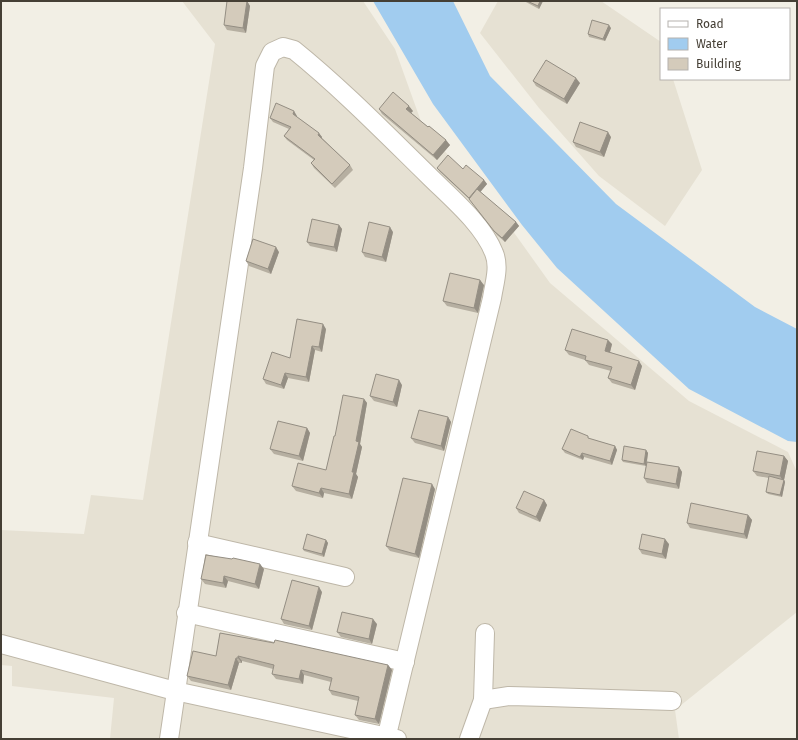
<svg xmlns="http://www.w3.org/2000/svg" width="798" height="740" viewBox="0 0 798 740" font-family="'Fira Sans',sans-serif">
	<style>
		.residential { fill: #e6e1d3 }
		.water { fill: #a1ccef }
		.lines { fill: none; stroke-linecap: round; stroke-linejoin: round }
		.street-casing { stroke: #beb7a8; stroke-width: 20 }
		.street { stroke: #fff; stroke-width: 18 }
		.wall { fill: #b6afa1 }
		.shaded-wall { fill: #948e83 }
		.building { fill: #d4cbbb; stroke: #948e83 }
	</style>
	<rect width="100%" height="100%" fill="#f2efe5"/>
	<g class="residential">
		<path d="M 182,1 L 363,1 L 395,49 L 423,127 L 500,213 L 550,283 L 689,401 L 788,452 L 797,472 L 797,612 L 675,710 L 679,739 L 110,739 L 114,698 L 12,686 L 12,666 L 1,665 L 1,530 L 84,534 L 91,495 L 143,500 L 215,44 Z"/>
		<path d="M 498,1 L 601,1 L 661,42 L 661,79 L 673,79 L 702,170 L 665,226 L 599,176 L 539,108 L 480,33 Z"/>
	</g>
	<path class="water" d="M 373,1 L 453,1 L 490,76 L 616,204 L 755,307 L 797,329 L 797,442 L 788,441 L 689,389 L 557,268 L 522,225 L 433,104 Z"/>
	<g class="lines">
		<g class="street-casing">
			<g id="street">
				<path d="M 197,543 L 345,577"/>
				<path d="M 186,613 L 405,662"/>
				<path d="M 1,644 L 175,691 L 397,739"/>
				<path d="M 483,700 L 509,696 L 548,697 L 672,701"/>
				<path d="M 169,739 L 253,168 L 265,66 L 272,52 L 283,47 L 294,50 C 341,88 384,132 428,175 C 450,197 483,224 494,253 C 500,267 494,284 492,298 L 386,739"/>
				<path d="M 469,739 L 483,700 L 485,633"/>
			</g>
		</g>
		<use href="#street" class="street"/>
	</g>
	<g class="wall">
		<path d="M 247,1 L 250,6 L 246,33 L 227,30 L 224,25 Z"/>
		<path d="M 524,1 L 543,1 L 539,9 Z"/>
		<path d="M 611,28 L 605,41 L 589,37 L 588,34 Z"/>
		<path d="M 533,81 L 580,83 L 567,104 L 536,86 Z"/>
		<path d="M 379,109 L 413,111 L 411,113 L 450,145 L 437,160 L 382,114 Z"/>
		<path d="M 297,116 L 297,117 L 322,137 L 322,138 L 350,165 L 353,170 L 335,188 L 314,168 L 311,163 L 314,160 L 287,140 L 284,136 L 289,129 L 273,122 L 270,118 Z"/>
		<path d="M 611,137 L 604,157 L 576,147 L 573,142 Z"/>
		<path d="M 437,168 L 463,169 L 484,180 L 487,184 L 480,192 L 516,222 L 519,226 L 505,242 L 497,235 L 470,200 L 440,172 Z"/>
		<path d="M 339,225 L 342,229 L 337,252 L 310,246 L 307,242 Z"/>
		<path d="M 393,232 L 386,262 L 365,257 L 362,252 Z"/>
		<path d="M 279,252 L 271,274 L 249,266 L 246,261 Z"/>
		<path d="M 484,285 L 478,313 L 447,306 L 443,301 Z"/>
		<path d="M 326,329 L 322,352 L 315,350 L 309,382 L 288,378 L 284,389 L 266,384 L 263,379 Z"/>
		<path d="M 612,344 L 610,352 L 642,366 L 635,390 L 612,383 L 608,378 L 611,371 L 589,365 L 585,360 L 569,355 L 565,350 Z"/>
		<path d="M 402,385 L 397,407 L 374,401 L 370,396 Z"/>
		<path d="M 364,399 L 367,403 L 360,444 L 362,447 L 356,474 L 358,477 L 352,499 L 324,493 L 323,498 L 296,491 L 292,486 L 326,470 L 335,436 Z"/>
		<path d="M 448,417 L 451,422 L 444,451 L 415,443 L 411,438 Z"/>
		<path d="M 307,428 L 310,433 L 303,461 L 274,454 L 270,449 Z"/>
		<path d="M 591,439 L 615,446 L 617,450 L 612,465 L 584,457 L 583,460 L 565,453 L 562,449 Z"/>
		<path d="M 646,450 L 648,453 L 647,462 L 679,467 L 682,472 L 679,489 L 647,483 L 644,478 L 646,466 L 623,462 L 622,460 Z"/>
		<path d="M 784,456 L 788,461 L 784,480 L 785,482 L 782,497 L 768,494 L 766,492 L 769,478 L 757,476 L 753,471 Z"/>
		<path d="M 435,489 L 419,558 L 390,551 L 386,546 Z"/>
		<path d="M 544,500 L 547,505 L 540,522 L 519,513 L 516,508 Z"/>
		<path d="M 748,515 L 752,520 L 747,539 L 690,528 L 687,523 Z"/>
		<path d="M 326,540 L 328,543 L 324,557 L 304,551 L 303,549 Z"/>
		<path d="M 669,544 L 666,559 L 642,554 L 639,549 Z"/>
		<path d="M 264,569 L 259,589 L 228,581 L 226,588 L 205,584 L 201,579 Z"/>
		<path d="M 322,592 L 312,630 L 284,624 L 281,619 Z"/>
		<path d="M 377,624 L 372,644 L 341,637 L 337,632 Z"/>
		<path d="M 220,633 L 388,665 L 392,670 L 379,724 L 359,720 L 355,715 L 358,701 L 332,695 L 329,690 L 331,682 L 304,675 L 303,684 L 276,679 L 272,674 L 273,669 L 242,661 L 242,663 L 239,663 L 231,690 L 191,681 L 187,676 L 216,656 Z"/>
	</g>
	<g class="shaded-wall">
		<path d="M 247,1 L 250,6 L 246,33 L 243,28 Z"/>
		<path d="M 540,1 L 543,1 L 539,9 L 538,6 Z"/>
		<path d="M 609,25 L 611,28 L 605,41 L 603,39 Z"/>
		<path d="M 576,78 L 580,83 L 567,104 L 564,99 Z"/>
		<path d="M 409,106 L 413,111 L 410,114 L 406,109 Z"/>
		<path d="M 294,111 L 297,116 L 296,118 L 293,114 Z"/>
		<path d="M 608,132 L 611,137 L 604,157 L 600,152 Z"/>
		<path d="M 319,133 L 322,137 L 321,139 L 318,135 Z"/>
		<path d="M 446,140 L 450,145 L 437,160 L 433,155 Z"/>
		<path d="M 484,180 L 487,184 L 472,202 L 469,198 Z"/>
		<path d="M 516,222 L 519,226 L 505,242 L 502,238 Z"/>
		<path d="M 339,225 L 342,229 L 337,252 L 334,247 Z"/>
		<path d="M 390,227 L 393,232 L 386,262 L 382,257 Z"/>
		<path d="M 276,247 L 279,252 L 271,274 L 268,269 Z"/>
		<path d="M 480,280 L 484,285 L 478,313 L 474,308 Z"/>
		<path d="M 323,324 L 326,329 L 322,352 L 319,347 Z"/>
		<path d="M 608,340 L 612,344 L 609,356 L 605,351 Z"/>
		<path d="M 312,346 L 315,350 L 309,382 L 306,377 Z"/>
		<path d="M 639,361 L 642,366 L 635,390 L 631,385 Z"/>
		<path d="M 285,373 L 288,378 L 284,389 L 281,385 Z"/>
		<path d="M 399,380 L 402,385 L 397,407 L 393,402 Z"/>
		<path d="M 364,399 L 367,403 L 360,444 L 362,447 L 356,474 L 358,477 L 352,499 L 349,494 L 356,441 Z"/>
		<path d="M 448,417 L 451,422 L 444,451 L 441,446 Z"/>
		<path d="M 307,428 L 310,433 L 303,461 L 299,456 Z"/>
		<path d="M 615,446 L 617,450 L 612,465 L 610,461 Z"/>
		<path d="M 646,450 L 648,453 L 646,466 L 644,464 Z"/>
		<path d="M 582,453 L 584,457 L 583,460 L 580,457 Z"/>
		<path d="M 784,456 L 788,461 L 784,480 L 785,482 L 782,497 L 780,495 L 783,481 L 780,476 Z"/>
		<path d="M 679,467 L 682,472 L 679,489 L 676,484 Z"/>
		<path d="M 432,484 L 435,489 L 419,558 L 415,554 Z"/>
		<path d="M 321,488 L 324,493 L 323,498 L 319,493 Z"/>
		<path d="M 544,500 L 547,505 L 540,522 L 536,517 Z"/>
		<path d="M 748,515 L 752,520 L 747,539 L 744,534 Z"/>
		<path d="M 665,539 L 669,544 L 666,559 L 662,554 Z"/>
		<path d="M 326,540 L 328,543 L 324,557 L 322,554 Z"/>
		<path d="M 260,564 L 264,569 L 259,589 L 255,584 Z"/>
		<path d="M 224,576 L 228,581 L 226,588 L 223,583 Z"/>
		<path d="M 319,587 L 322,592 L 312,630 L 309,626 Z"/>
		<path d="M 373,619 L 377,624 L 372,644 L 369,639 Z"/>
		<path d="M 238,656 L 242,661 L 242,663 L 238,658 Z"/>
		<path d="M 236,658 L 239,663 L 231,690 L 228,685 Z"/>
		<path d="M 388,665 L 392,670 L 379,724 L 375,719 Z"/>
		<path d="M 301,670 L 304,675 L 303,684 L 299,679 Z"/>
	</g>
	<g class="building">
		<path d="M 227,1 L 247,1 L 243,28 L 224,25 Z"/>
		<path d="M 527,1 L 540,1 L 538,6 Z"/>
		<path d="M 592,20 L 609,25 L 603,39 L 588,34 Z"/>
		<path d="M 546,60 L 576,78 L 564,99 L 533,81 Z"/>
		<path d="M 393,92 L 409,106 L 406,109 L 428,127 L 429,126 L 446,140 L 433,155 L 379,109 Z"/>
		<path d="M 276,103 L 294,111 L 293,114 L 319,133 L 318,135 L 350,165 L 332,184 L 311,163 L 315,159 L 284,136 L 291,127 L 270,118 Z"/>
		<path d="M 580,122 L 608,132 L 600,152 L 573,142 Z"/>
		<path d="M 448,155 L 463,169 L 466,165 L 484,180 L 469,198 L 437,168 Z"/>
		<path d="M 477,189 L 516,222 L 502,238 L 494,231 L 469,199 Z"/>
		<path d="M 312,219 L 339,225 L 334,247 L 307,242 Z"/>
		<path d="M 369,222 L 390,227 L 382,257 L 362,252 Z"/>
		<path d="M 253,239 L 276,247 L 268,269 L 246,261 Z"/>
		<path d="M 450,273 L 480,280 L 474,308 L 443,301 Z"/>
		<path d="M 297,319 L 323,324 L 319,347 L 312,346 L 306,377 L 285,373 L 281,385 L 263,379 L 272,352 L 290,358 Z"/>
		<path d="M 572,329 L 608,340 L 605,351 L 639,361 L 631,385 L 608,378 L 612,367 L 585,360 L 586,356 L 565,350 Z"/>
		<path d="M 376,374 L 399,380 L 393,402 L 370,396 Z"/>
		<path d="M 343,395 L 364,399 L 356,441 L 359,442 L 352,472 L 354,472 L 349,494 L 321,488 L 319,493 L 292,486 L 298,463 L 326,470 L 334,436 L 335,436 Z"/>
		<path d="M 419,410 L 448,417 L 441,446 L 411,438 Z"/>
		<path d="M 278,421 L 307,428 L 299,456 L 270,449 Z"/>
		<path d="M 571,429 L 588,436 L 588,438 L 615,446 L 610,461 L 582,453 L 580,457 L 562,449 Z"/>
		<path d="M 624,446 L 646,450 L 644,464 L 622,460 Z"/>
		<path d="M 757,451 L 784,456 L 780,476 L 753,471 Z"/>
		<path d="M 647,462 L 679,467 L 676,484 L 644,478 Z"/>
		<path d="M 769,476 L 784,480 L 780,495 L 766,492 Z"/>
		<path d="M 403,478 L 432,484 L 415,554 L 386,546 Z"/>
		<path d="M 524,491 L 544,500 L 536,517 L 516,508 Z"/>
		<path d="M 691,503 L 748,515 L 744,534 L 687,523 Z"/>
		<path d="M 307,534 L 326,540 L 322,554 L 303,549 Z"/>
		<path d="M 642,534 L 665,539 L 662,554 L 639,549 Z"/>
		<path d="M 206,555 L 232,559 L 233,558 L 260,564 L 255,584 L 224,576 L 223,583 L 201,579 Z"/>
		<path d="M 292,580 L 319,587 L 309,626 L 281,619 Z"/>
		<path d="M 342,612 L 373,619 L 369,639 L 337,632 Z"/>
		<path d="M 220,633 L 274,643 L 275,640 L 388,665 L 375,719 L 355,715 L 359,697 L 329,690 L 332,678 L 301,670 L 299,679 L 272,674 L 274,665 L 238,656 L 238,658 L 236,658 L 228,685 L 187,676 L 193,651 L 216,656 Z"/>
	</g>
	<rect width="798" height="740" fill="none" stroke="#453f35" stroke-width="4"/>
	<rect x="660" y="8" width="130" height="72" fill="#ffffff" stroke="#b5b2ae"/>
	<rect x="668" y="21" width="20" height="6" fill="#ffffff" stroke="#b5b2ae"/>
	<text x="696" y="28" font-size="12" fill="#453f35">Road</text>
	<rect x="668" y="38" width="20" height="12" fill="#a1ccef" stroke="#b5b2ae"/>
	<text x="696" y="48" font-size="12" fill="#453f35">Water</text>
	<rect x="668" y="58" width="20" height="12" fill="#d4cbbb" stroke="#b5b2ae"/>
	<text x="696" y="68" font-size="12" fill="#453f35">Building</text>
</svg>
